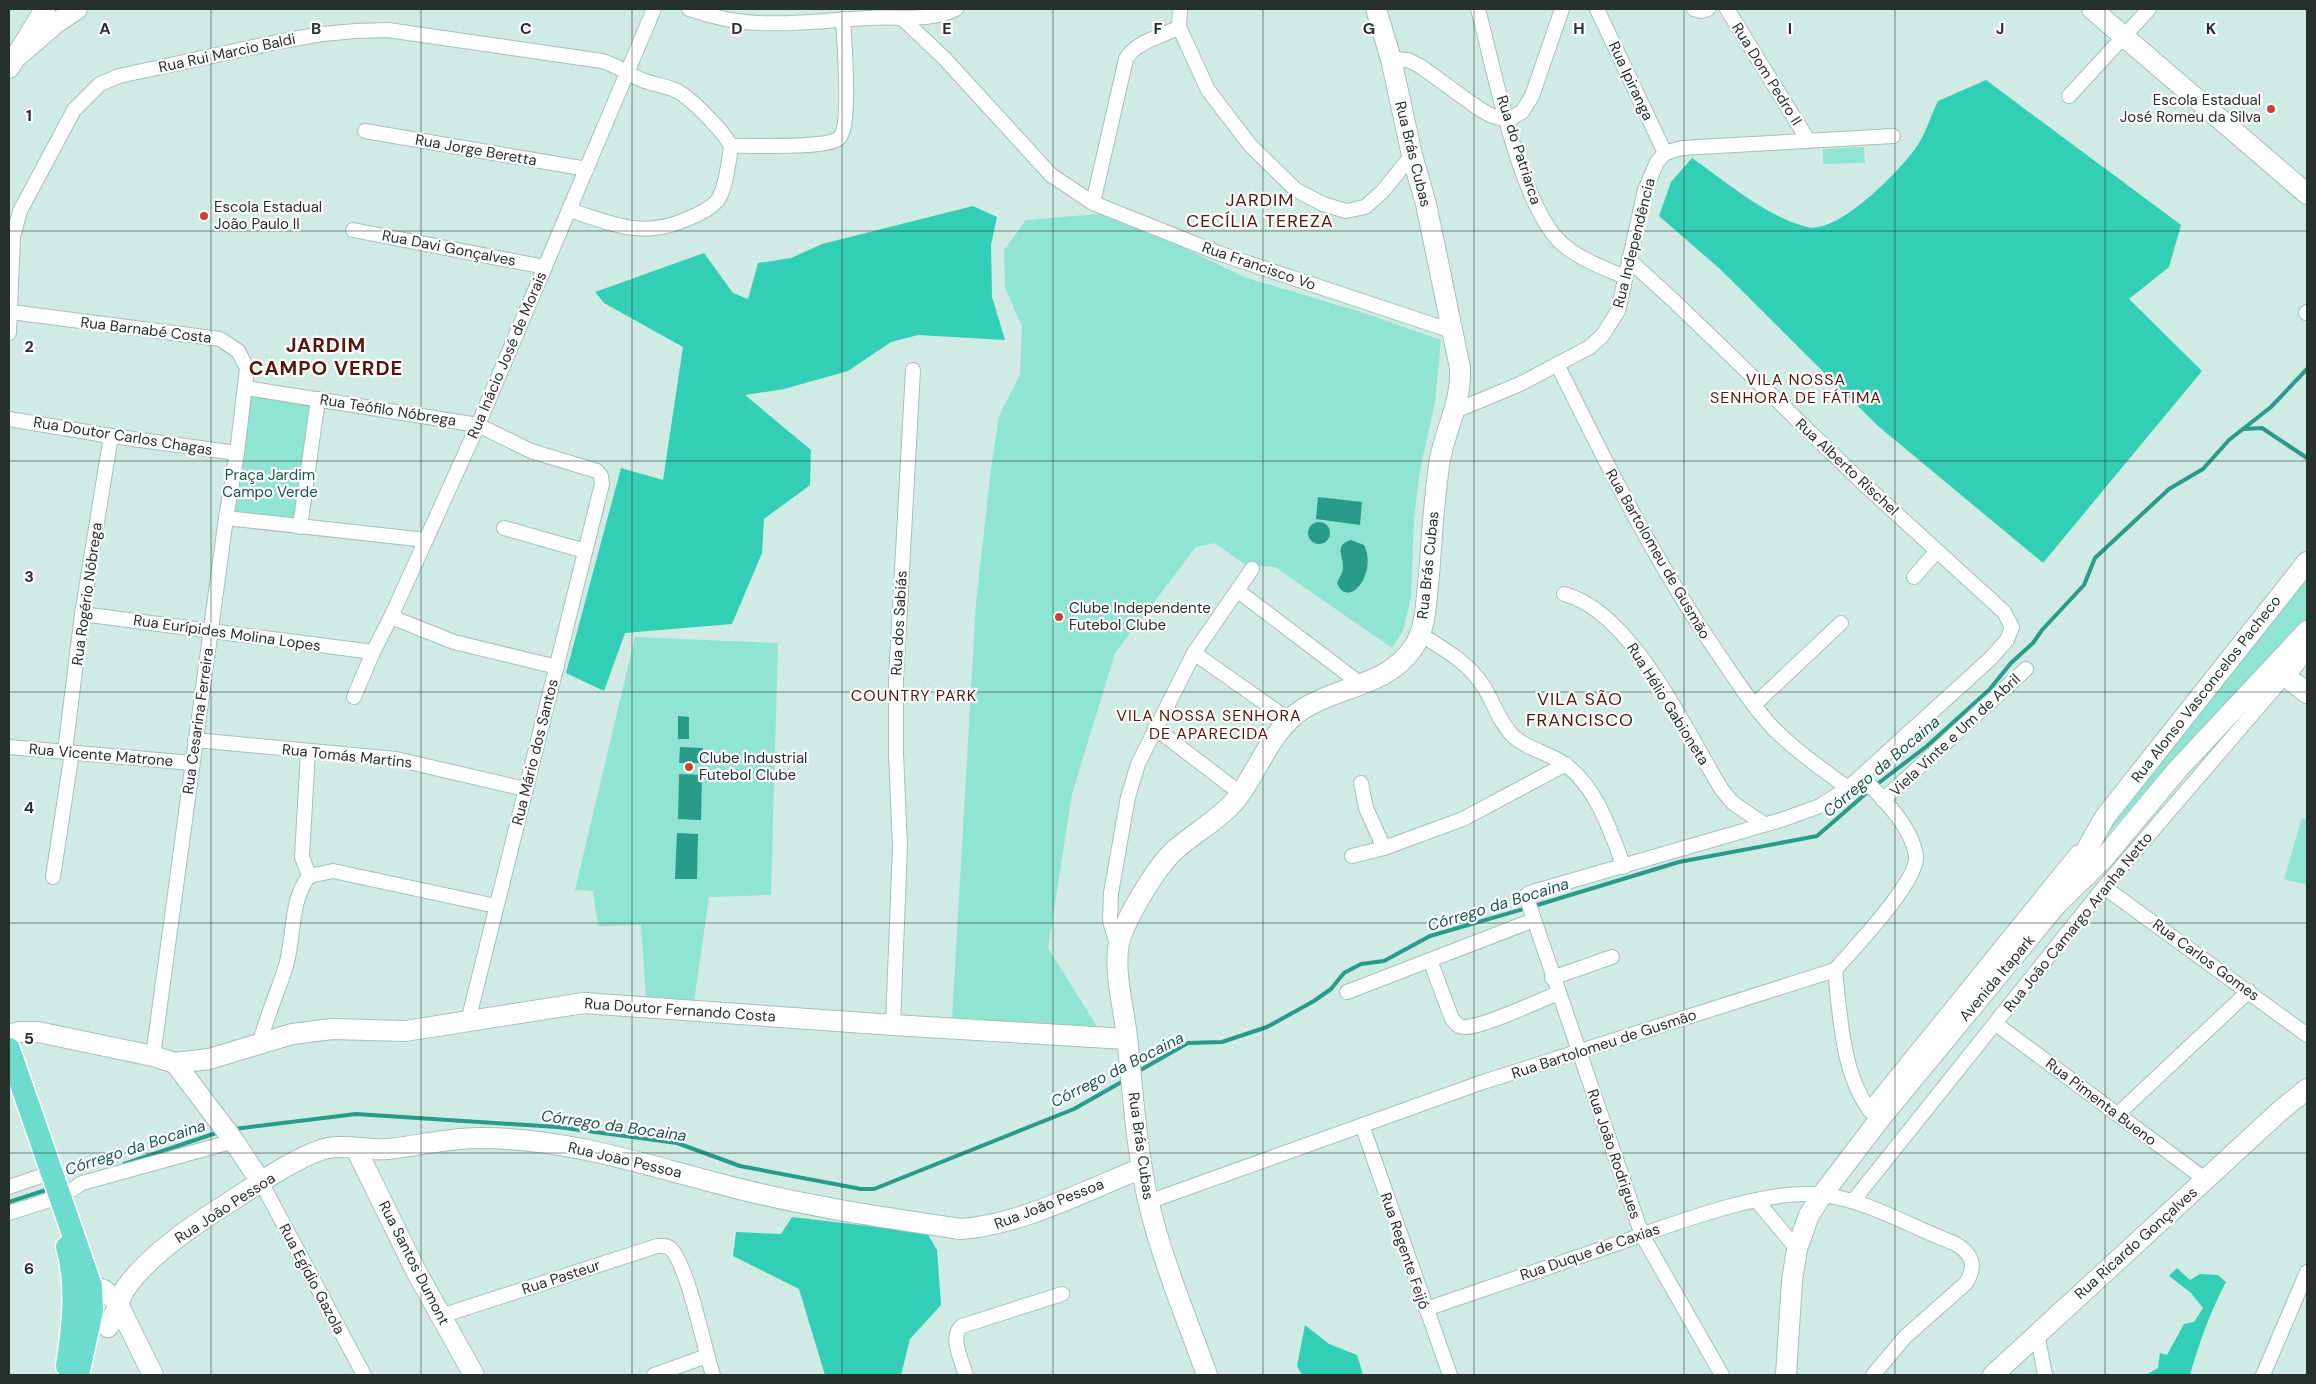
<svg xmlns="http://www.w3.org/2000/svg" width="2316" height="1384" viewBox="0 0 2316 1384" font-family="'DM Sans',sans-serif">
	<style>
		.green { fill: #8fe4d3 }
		.forest { fill: #33ceb6 }
		.water { fill: #289b89 }
		.lines { fill: none; stroke-linecap: round; stroke-linejoin: round }
		.stream { stroke: #289b89; stroke-width: 4 }
		.street-casing { stroke: #a5c0b9; stroke-width: 16 }
		.secondary-casing { stroke: #a5c0b9; stroke-width: 22 }
		.primary-casing { stroke: #fff; stroke-width: 25 }
		.street { stroke: #fff; stroke-width: 14 }
		.secondary { stroke: #fff; stroke-width: 20 }
		.primary { stroke: #6bdcce; stroke-width: 22 }
		.grid { fill: none; stroke: #26312e; stroke-width: 1; stroke-opacity: 0.55 }
		.poi-dot { fill: #ce4132; stroke: #fff; stroke-width: 2 }
		.labels { text-anchor: middle; stroke-width: 4.5; stroke-linejoin: round; paint-order: stroke }
		.street-label { font-size: 15px; fill: #26312e; stroke: #fff }
		.poi-label { font-size: 15px; fill: #26312e; stroke: #fff; text-anchor: start }
		.park-label { font-size: 15px; fill: #17544a; stroke: #fff }
		.neighbourhood-label { font-size: 16px; letter-spacing: 1px; fill: #58150e; stroke: #fff }
		.water-label { font-size: 16px; font-style: italic; fill: #1b574d; stroke: #fff }
		.quarter-label { font-size: 18px; letter-spacing: 1px; fill: #58150e; stroke: #fff }
		.district-label { font-size: 20px; font-weight: bold; letter-spacing: 1px; fill: #58150e; stroke: #fff }
		.grid-label { font-size: 16px; text-anchor: middle; font-weight: bold; fill: #26312e; stroke: #fff; stroke-width: 4.5; stroke-linejoin: round; paint-order: stroke }
	</style>
	<rect width="100%" height="100%" fill="#cfebe4"/>
	<g class="green">
		<path d="M 1864,147 L 1865,163 L 1823,164 L 1823,149 Z"/>
		<path d="M 1098,214 L 1132,223 L 1244,277 L 1367,314 L 1441,340 L 1435,402 L 1420,470 L 1414,519 L 1411,598 L 1403,631 L 1392,648 L 1275,567 L 1246,565 L 1214,543 L 1196,547 L 1115,653 L 1072,794 L 1048,948 L 1101,1033 L 952,1019 L 976,603 L 991,469 L 999,416 L 1020,375 L 1022,326 L 1005,288 L 1004,250 L 1026,220 Z"/>
		<path d="M 250,392 L 316,402 L 298,524 L 230,515 Z"/>
		<path d="M 2307,578 L 2307,620 L 2191,742 L 2097,846 L 2125,801 Z"/>
		<path d="M 635,637 L 778,643 L 771,895 L 709,897 L 694,1001 L 646,998 L 641,925 L 598,926 L 593,891 L 575,890 Z"/>
		<path d="M 2302,818 L 2307,820 L 2307,885 L 2284,879 Z"/>
	</g>
	<g class="forest">
		<path d="M 1986,80 L 2181,225 L 2169,267 L 2129,299 L 2202,371 L 2043,563 L 1878,426 L 1720,269 L 1659,216 L 1671,182 L 1692,158 C 1728,183 1763,215 1807,227 C 1838,235 1901,170 1917,146 C 1926,133 1931,115 1938,101 Z"/>
		<path d="M 973,206 L 997,217 L 991,245 L 992,297 L 1005,340 L 918,335 L 891,342 L 848,371 L 784,389 L 745,395 L 811,450 L 810,485 L 764,519 L 762,553 L 732,624 L 625,633 L 604,691 L 566,673 L 621,468 L 663,480 L 683,347 L 604,303 L 595,292 L 704,253 L 733,293 L 748,299 L 758,263 L 791,258 L 822,244 Z"/>
		<path d="M 792,1217 L 927,1233 L 937,1250 L 941,1305 L 910,1339 L 901,1375 L 825,1375 L 799,1289 L 733,1256 L 736,1232 L 781,1234 Z"/>
		<path d="M 2177,1268 L 2190,1280 L 2200,1274 L 2218,1275 L 2226,1282 C 2210,1312 2199,1343 2190,1375 L 2146,1375 L 2158,1368 L 2160,1353 L 2167,1355 L 2184,1324 L 2194,1322 L 2203,1308 L 2191,1293 L 2169,1276 Z"/>
		<path d="M 1305,1325 L 1329,1344 L 1357,1355 L 1363,1375 L 1302,1375 L 1297,1366 Z"/>
	</g>
	<g class="water">
		<path d="M 1318,497 L 1362,502 L 1360,525 L 1316,519 Z"/>
		<circle cx="1319" cy="533" r="11"/>
		<path d="M 1351,540 L 1364,545 C 1378,572 1349,611 1337,583 C 1339,578 1343,573 1343,567 C 1343,555 1334,545 1351,540 Z"/>
		<path d="M 678,716 L 689,717 L 689,739 L 678,739 Z"/>
		<path d="M 680,747 L 703,748 L 703,763 L 679,763 Z"/>
		<path d="M 679,774 L 702,775 L 701,820 L 678,819 Z"/>
		<path d="M 677,833 L 698,834 L 697,879 L 675,879 Z"/>
	</g>
	<g class="lines">
		<g class="stream">
			<path d="M 2244,429 L 2262,428 L 2307,458"/>
			<path d="M 1876,785 L 1927,746 L 1989,690 L 2011,663 L 2033,643 L 2042,630 L 2084,585 L 2095,558 L 2169,489 L 2203,469 L 2229,440 L 2271,407 L 2307,369"/>
			<path d="M 1534,906 L 1679,862 L 1817,836 L 1870,790"/>
			<path d="M 1137,1072 L 1188,1043 L 1222,1042 L 1267,1027 L 1314,1001 L 1331,989 L 1344,973 L 1361,964 L 1384,961 L 1430,936 L 1527,908"/>
			<path d="M 234,1129 L 356,1114 L 558,1127 L 677,1143 L 740,1166 L 861,1189 L 874,1189 L 1074,1109 L 1125,1080"/>
			<path d="M 124,1164 L 219,1132"/>
			<path d="M 9,1202 L 49,1189"/>
		</g>
		<g class="street-casing">
			<g id="street">
				<path d="M 689,9 C 705,14 720,19 737,21 C 778,27 828,20 870,18 C 899,16 929,22 956,9"/>
				<path d="M 1478,9 C 1494,68 1518,198 1559,241 C 1576,258 1604,268 1625,277"/>
				<path d="M 1597,9 L 1665,153"/>
				<path d="M 1694,9 L 1701,11 L 1708,9"/>
				<path d="M 1727,9 L 1808,140"/>
				<path d="M 903,19 L 945,59 L 1051,175 L 1093,203 L 1218,253 L 1452,331"/>
				<path d="M 1179,27 L 1180,9"/>
				<path d="M 1391,59 L 1408,60 L 1420,66 L 1478,108 L 1490,115 L 1507,120 L 1522,112 L 1532,96 L 1562,9"/>
				<path d="M 2069,96 L 2149,9"/>
				<path d="M 365,131 L 587,169"/>
				<path d="M 1093,203 L 1126,59 C 1136,41 1162,37 1179,27 L 1208,90 L 1250,145 L 1296,190 L 1323,204 L 1346,211 L 1365,207 L 1382,192 L 1412,155"/>
				<path d="M 570,210 C 613,224 643,239 687,219 C 697,215 710,209 717,201 C 726,189 729,160 731,146 C 753,145 823,149 838,139 C 852,130 844,39 843,19"/>
				<path d="M 353,230 L 545,267"/>
				<path d="M 1629,260 L 1674,301 L 1865,485 L 2004,612 L 2012,627 L 2007,640 L 1990,659 L 1848,788 L 1820,806 L 1781,820 L 1529,893 L 1526,896 L 1642,1235 L 1722,1375"/>
				<path d="M 11,312 L 220,339 L 238,351 L 247,368 L 237,453 L 226,518 L 153,1056"/>
				<path d="M 2306,313 L 2307,312"/>
				<path d="M 9,333 L 13,237 L 20,211 L 74,110 L 100,84 L 119,76 L 277,42 L 322,34 L 356,31 L 388,30 L 602,61 C 616,65 627,73 640,79 C 652,85 666,85 677,91 C 691,98 724,132 731,146"/>
				<path d="M 1557,364 C 1606,463 1655,562 1717,652 C 1735,678 1752,706 1774,729 C 1796,751 1822,769 1848,788"/>
				<path d="M 246,388 L 478,425 L 531,451 L 597,471 L 601,476 L 602,484 L 468,1021"/>
				<path d="M 1455,411 L 1520,384 L 1590,347 L 1602,336 L 1618,311 L 1645,190 L 1657,162 L 1665,153 L 1682,148 L 1893,136"/>
				<path d="M 9,419 L 111,436 L 237,453"/>
				<path d="M 226,518 L 426,540"/>
				<path d="M 300,527 L 318,399"/>
				<path d="M 504,528 L 585,551"/>
				<path d="M 1914,577 L 1937,551"/>
				<path d="M 1238,591 L 1362,685"/>
				<path d="M 1564,594 C 1632,611 1687,733 1722,790 L 1733,803 L 1764,824"/>
				<path d="M 82,614 L 373,652"/>
				<path d="M 391,617 L 454,642 L 557,667"/>
				<path d="M 1420,634 C 1445,650 1468,662 1484,687 C 1494,703 1499,722 1513,736 C 1528,750 1550,753 1566,765 C 1597,788 1611,832 1624,867"/>
				<path d="M 1194,653 L 1289,720"/>
				<path d="M 354,697 L 373,652 L 391,617 L 478,425 L 654,9"/>
				<path d="M 1754,705 L 1841,623"/>
				<path d="M 1155,728 L 1240,793"/>
				<path d="M 195,740 L 396,759 L 525,789"/>
				<path d="M 9,747 L 192,763"/>
				<path d="M 65,751 L 82,614 L 111,436"/>
				<path d="M 308,751 L 302,857 L 309,876"/>
				<path d="M 1361,783 L 1366,808 L 1384,848"/>
				<path d="M 1883,800 L 2026,669"/>
				<path d="M 1352,856 L 1384,848 L 1463,819 L 1566,764"/>
				<path d="M 309,876 L 333,871 L 496,906"/>
				<path d="M 53,877 L 72,752"/>
				<path d="M 2104,887 L 2307,1035"/>
				<path d="M 1118,948 L 1110,921 L 1111,893 L 1128,797 L 1138,764 L 1194,653 L 1252,569"/>
				<path d="M 1430,960 L 1452,1019 C 1456,1023 1458,1027 1464,1027 C 1481,1028 1539,1001 1558,993"/>
				<path d="M 1835,970 C 1840,1014 1842,1080 1874,1115"/>
				<path d="M 1552,978 L 1612,957"/>
				<path d="M 1347,992 L 1534,920"/>
				<path d="M 1996,1024 L 2206,1180"/>
				<path d="M 893,1025 L 900,846 L 896,753 L 896,679 L 913,370"/>
				<path d="M 260,1043 C 266,1017 277,994 285,969 C 295,939 289,902 309,876"/>
				<path d="M 1869,1110 L 2077,853"/>
				<path d="M 2118,1114 L 2249,991"/>
				<path d="M 1362,1125 L 1450,1375"/>
				<path d="M 261,1182 L 364,1375"/>
				<path d="M 9,1187 L 44,1175"/>
				<path d="M 60,1198 L 82,1183 L 234,1141"/>
				<path d="M 1757,1201 L 1797,1249"/>
				<path d="M 1853,1201 L 2104,887 L 2285,676"/>
				<path d="M 1148,1202 L 1483,1082 L 1835,970 C 1852,950 1920,880 1916,855 C 1911,825 1882,798 1862,777"/>
				<path d="M 9,1213 L 53,1199"/>
				<path d="M 1426,1309 C 1490,1287 1554,1265 1619,1243 C 1673,1224 1768,1187 1824,1195 C 1869,1201 1911,1227 1954,1243 C 1972,1253 1977,1265 1966,1283 L 1905,1337 L 1873,1375"/>
				<path d="M 441,1316 L 657,1246 C 662,1246 667,1245 671,1249 C 688,1266 704,1348 713,1375"/>
				<path d="M 2037,1333 L 2045,1375"/>
				<path d="M 654,1375 L 707,1356"/>
				<path d="M 966,1375 C 962,1362 949,1336 962,1326 L 1062,1294"/>
				<path d="M 2263,1375 L 2307,1272"/>
			</g>
		</g>
		<g class="secondary-casing">
			<g id="secondary">
				<path d="M 2092,9 L 2307,194"/>
				<path d="M 18,56 L 56,23 L 77,9"/>
				<path d="M 9,68 L 45,9"/>
				<path d="M 2304,650 L 2285,676 L 2307,693"/>
				<path d="M 2062,893 L 2105,817 L 2307,562"/>
				<path d="M 9,1035 L 19,1032 L 38,1032 L 153,1056 L 175,1063 L 209,1059 L 292,1034 L 332,1029 L 405,1031 L 584,1003 L 893,1025 L 1127,1039"/>
				<path d="M 175,1063 L 231,1137 L 261,1182"/>
				<path d="M 356,1149 L 417,1273 L 474,1375"/>
				<path d="M 91,1286 L 104,1290 L 117,1302 L 153,1375"/>
				<path d="M 108,1327 C 118,1314 117,1298 128,1285 C 150,1255 193,1225 225,1205 C 250,1189 300,1154 328,1148 C 347,1144 368,1151 388,1149 C 419,1146 451,1137 482,1138 C 577,1139 657,1169 748,1191 C 817,1208 889,1218 960,1229 C 1018,1226 1087,1190 1142,1168"/>
				<path d="M 1207,1375 C 1187,1319 1163,1263 1149,1204 C 1136,1150 1133,1092 1127,1037 C 1124,1009 1115,978 1118,950 C 1120,925 1157,866 1175,850 C 1194,833 1217,821 1234,802 C 1259,772 1268,732 1303,709 C 1339,686 1387,686 1413,648 C 1427,628 1426,598 1429,575 C 1432,536 1434,497 1440,459 C 1446,428 1462,401 1460,368 L 1426,204 L 1412,155 L 1391,59 L 1376,9"/>
				<path d="M 1786,1375 L 1792,1281 L 1797,1249 L 1809,1215 L 1822,1195 L 1879,1120 L 2056,905 L 2103,859 L 2178,769 L 2307,631"/>
				<path d="M 1993,1375 L 2280,1111 L 2307,1089"/>
			</g>
		</g>
		<g class="primary-casing">
			<g id="primary">
				<path d="M 9,1049 L 91,1286 L 92,1311 L 78,1375"/>
				<path d="M 67,1247 C 78,1284 73,1328 67,1366"/>
			</g>
		</g>
		<use href="#street" class="street"/>
		<use href="#secondary" class="secondary"/>
		<use href="#primary" class="primary"/>
	</g>
	<path class="grid" d="M 211,9 L 211,1375M 421,9 L 421,1375M 632,9 L 632,1375M 842,9 L 842,1375M 1053,9 L 1053,1375M 1263,9 L 1263,1375M 1474,9 L 1474,1375M 1684,9 L 1684,1375M 1895,9 L 1895,1375M 2105,9 L 2105,1375M 9,231 L 2307,231M 9,461 L 2307,461M 9,692 L 2307,692M 9,923 L 2307,923M 9,1153 L 2307,1153"/>
	<g class="poi-dot">
		<circle cx="2271" cy="109" r="5"/>
		<circle cx="204" cy="216" r="5"/>
		<circle cx="1059" cy="617" r="5"/>
		<circle cx="689" cy="767" r="5"/>
	</g>
	<g class="labels">
		<g class="street-label">
			<text transform="translate(227 53) rotate(-12)" y="5">Rua Rui Marcio Baldi</text>
			<text transform="translate(1767 74) rotate(58)" y="5">Rua Dom Pedro II</text>
			<text transform="translate(1631 81) rotate(65)" y="5">Rua Ipiranga</text>
			<text transform="translate(476 150) rotate(10)" y="5">Rua Jorge Beretta</text>
			<text transform="translate(1519 150) rotate(72)" y="5">Rua do Patriarca</text>
			<text transform="translate(1413 154) rotate(76)" y="5">Rua Brás Cubas</text>
			<text transform="translate(1634 243) rotate(-76)" y="5">Rua Independência</text>
			<text transform="translate(449 248) rotate(11)" y="5">Rua Davi Gonçalves</text>
			<text transform="translate(1259 266) rotate(19)" y="5">Rua Francisco Vo</text>
			<text transform="translate(146 330) rotate(7)" y="5">Rua Barnabé Costa</text>
			<text transform="translate(507 355) rotate(-67)" y="5">Rua Inácio José de Morais</text>
			<text transform="translate(388 410) rotate(9)" y="5">Rua Teófilo Nóbrega</text>
			<text transform="translate(123 436) rotate(9)" y="5">Rua Doutor Carlos Chagas</text>
			<text transform="translate(1847 467) rotate(43)" y="5">Rua Alberto Rischel</text>
			<text transform="translate(1658 554) rotate(60)" y="5">Rua Bartolomeu de Gusmão</text>
			<text transform="translate(1428 565) rotate(-84)" y="5">Rua Brás Cubas</text>
			<text transform="translate(87 594) rotate(-82)" y="5">Rua Rogério Nóbrega</text>
			<text transform="translate(899 623) rotate(-87)" y="5">Rua dos Sabiás</text>
			<text transform="translate(227 633) rotate(8)" y="5">Rua Eurípides Molina Lopes</text>
			<text transform="translate(2206 689) rotate(-52)" y="5">Rua Alonso Vasconcelos Pacheco</text>
			<text transform="translate(1668 704) rotate(58)" y="5">Rua Hélio Gabioneta</text>
			<text transform="translate(198 721) rotate(-82)" y="5">Rua Cesarina Ferreira</text>
			<text transform="translate(1955 735) rotate(-43)" y="5">Viela Vinte e Um de Abril</text>
			<text transform="translate(535 752) rotate(-76)" y="5">Rua Mário dos Santos</text>
			<text transform="translate(101 755) rotate(5)" y="5">Rua Vicente Matrone</text>
			<text transform="translate(347 756) rotate(6)" y="5">Rua Tomás Martins</text>
			<text transform="translate(2078 922) rotate(-51)" y="5">Rua João Camargo Aranha Netto</text>
			<text transform="translate(2206 960) rotate(36)" y="5">Rua Carlos Gomes</text>
			<text transform="translate(1997 978) rotate(-50)" y="5">Avenida Itapark</text>
			<text transform="translate(680 1010) rotate(4)" y="5">Rua Doutor Fernando Costa</text>
			<text transform="translate(1604 1044) rotate(-18)" y="5">Rua Bartolomeu de Gusmão</text>
			<text transform="translate(2101 1102) rotate(37)" y="5">Rua Pimenta Bueno</text>
			<text transform="translate(1141 1146) rotate(82)" y="5">Rua Brás Cubas</text>
			<text transform="translate(1614 1154) rotate(71)" y="5">Rua João Rodrigues</text>
			<text transform="translate(625 1160) rotate(13)" y="5">Rua João Pessoa</text>
			<text transform="translate(1049 1204) rotate(-21)" y="5">Rua João Pessoa</text>
			<text transform="translate(225 1208) rotate(-33)" y="5">Rua João Pessoa</text>
			<text transform="translate(2136 1243) rotate(-42)" y="5">Rua Ricardo Gonçalves</text>
			<text transform="translate(1405 1251) rotate(71)" y="5">Rua Regente Feijó</text>
			<text transform="translate(1590 1252) rotate(-19)" y="5">Rua Duque de Caxias</text>
			<text transform="translate(414 1263) rotate(63)" y="5">Rua Santos Dumont</text>
			<text transform="translate(561 1277) rotate(-18)" y="5">Rua Pasteur</text>
			<text transform="translate(312 1279) rotate(62)" y="5">Rua Egídio Gazola</text>
		</g>
		<g class="poi-label">
			<text x="2261" y="105" text-anchor="end">Escola Estadual<tspan x="2261" dy="17">José Romeu da Silva</tspan></text>
			<text x="214" y="212">Escola Estadual<tspan x="214" dy="17">João Paulo II</tspan></text>
			<text x="1069" y="613">Clube Independente<tspan x="1069" dy="17">Futebol Clube</tspan></text>
			<text x="699" y="763">Clube Industrial<tspan x="699" dy="17">Futebol Clube</tspan></text>
		</g>
		<g class="park-label">
			<text x="270" y="480">Praça Jardim<tspan x="270" dy="17">Campo Verde</tspan></text>
		</g>
		<g class="neighbourhood-label">
			<text x="1796" y="385">VILA NOSSA<tspan x="1796" dy="18">SENHORA DE FÁTIMA</tspan></text>
			<text x="914" y="701">COUNTRY PARK</text>
			<text x="1209" y="721">VILA NOSSA SENHORA<tspan x="1209" dy="18">DE APARECIDA</tspan></text>
		</g>
		<g class="water-label">
			<text transform="translate(1881 766) rotate(-40)" y="6">Córrego da Bocaina</text>
			<text transform="translate(1498 904) rotate(-17)" y="6">Córrego da Bocaina</text>
			<text transform="translate(1117 1069) rotate(-27)" y="6">Córrego da Bocaina</text>
			<text transform="translate(614 1125) rotate(8)" y="6">Córrego da Bocaina</text>
			<text transform="translate(135 1147) rotate(-18)" y="6">Córrego da Bocaina</text>
		</g>
		<g class="quarter-label">
			<text x="1260" y="206">JARDIM<tspan x="1260" dy="21">CECÍLIA TEREZA</tspan></text>
			<text x="1580" y="705">VILA SÃO<tspan x="1580" dy="21">FRANCISCO</tspan></text>
		</g>
		<g class="district-label">
			<text x="326" y="352">JARDIM<tspan x="326" dy="23">CAMPO VERDE</tspan></text>
		</g>
	</g>
	<g class="grid-label">
		<text x="105" y="34">A</text>
		<text x="316" y="34">B</text>
		<text x="526" y="34">C</text>
		<text x="737" y="34">D</text>
		<text x="947" y="34">E</text>
		<text x="1158" y="34">F</text>
		<text x="1369" y="34">G</text>
		<text x="1579" y="34">H</text>
		<text x="1790" y="34">I</text>
		<text x="2000" y="34">J</text>
		<text x="2211" y="34">K</text>
		<text x="29" y="121">1</text>
		<text x="29" y="352">2</text>
		<text x="29" y="582">3</text>
		<text x="29" y="813">4</text>
		<text x="29" y="1044">5</text>
		<text x="29" y="1274">6</text>
	</g>
	<rect width="2316" height="1384" fill="none" stroke="#26312e" stroke-width="20"/>
</svg>
